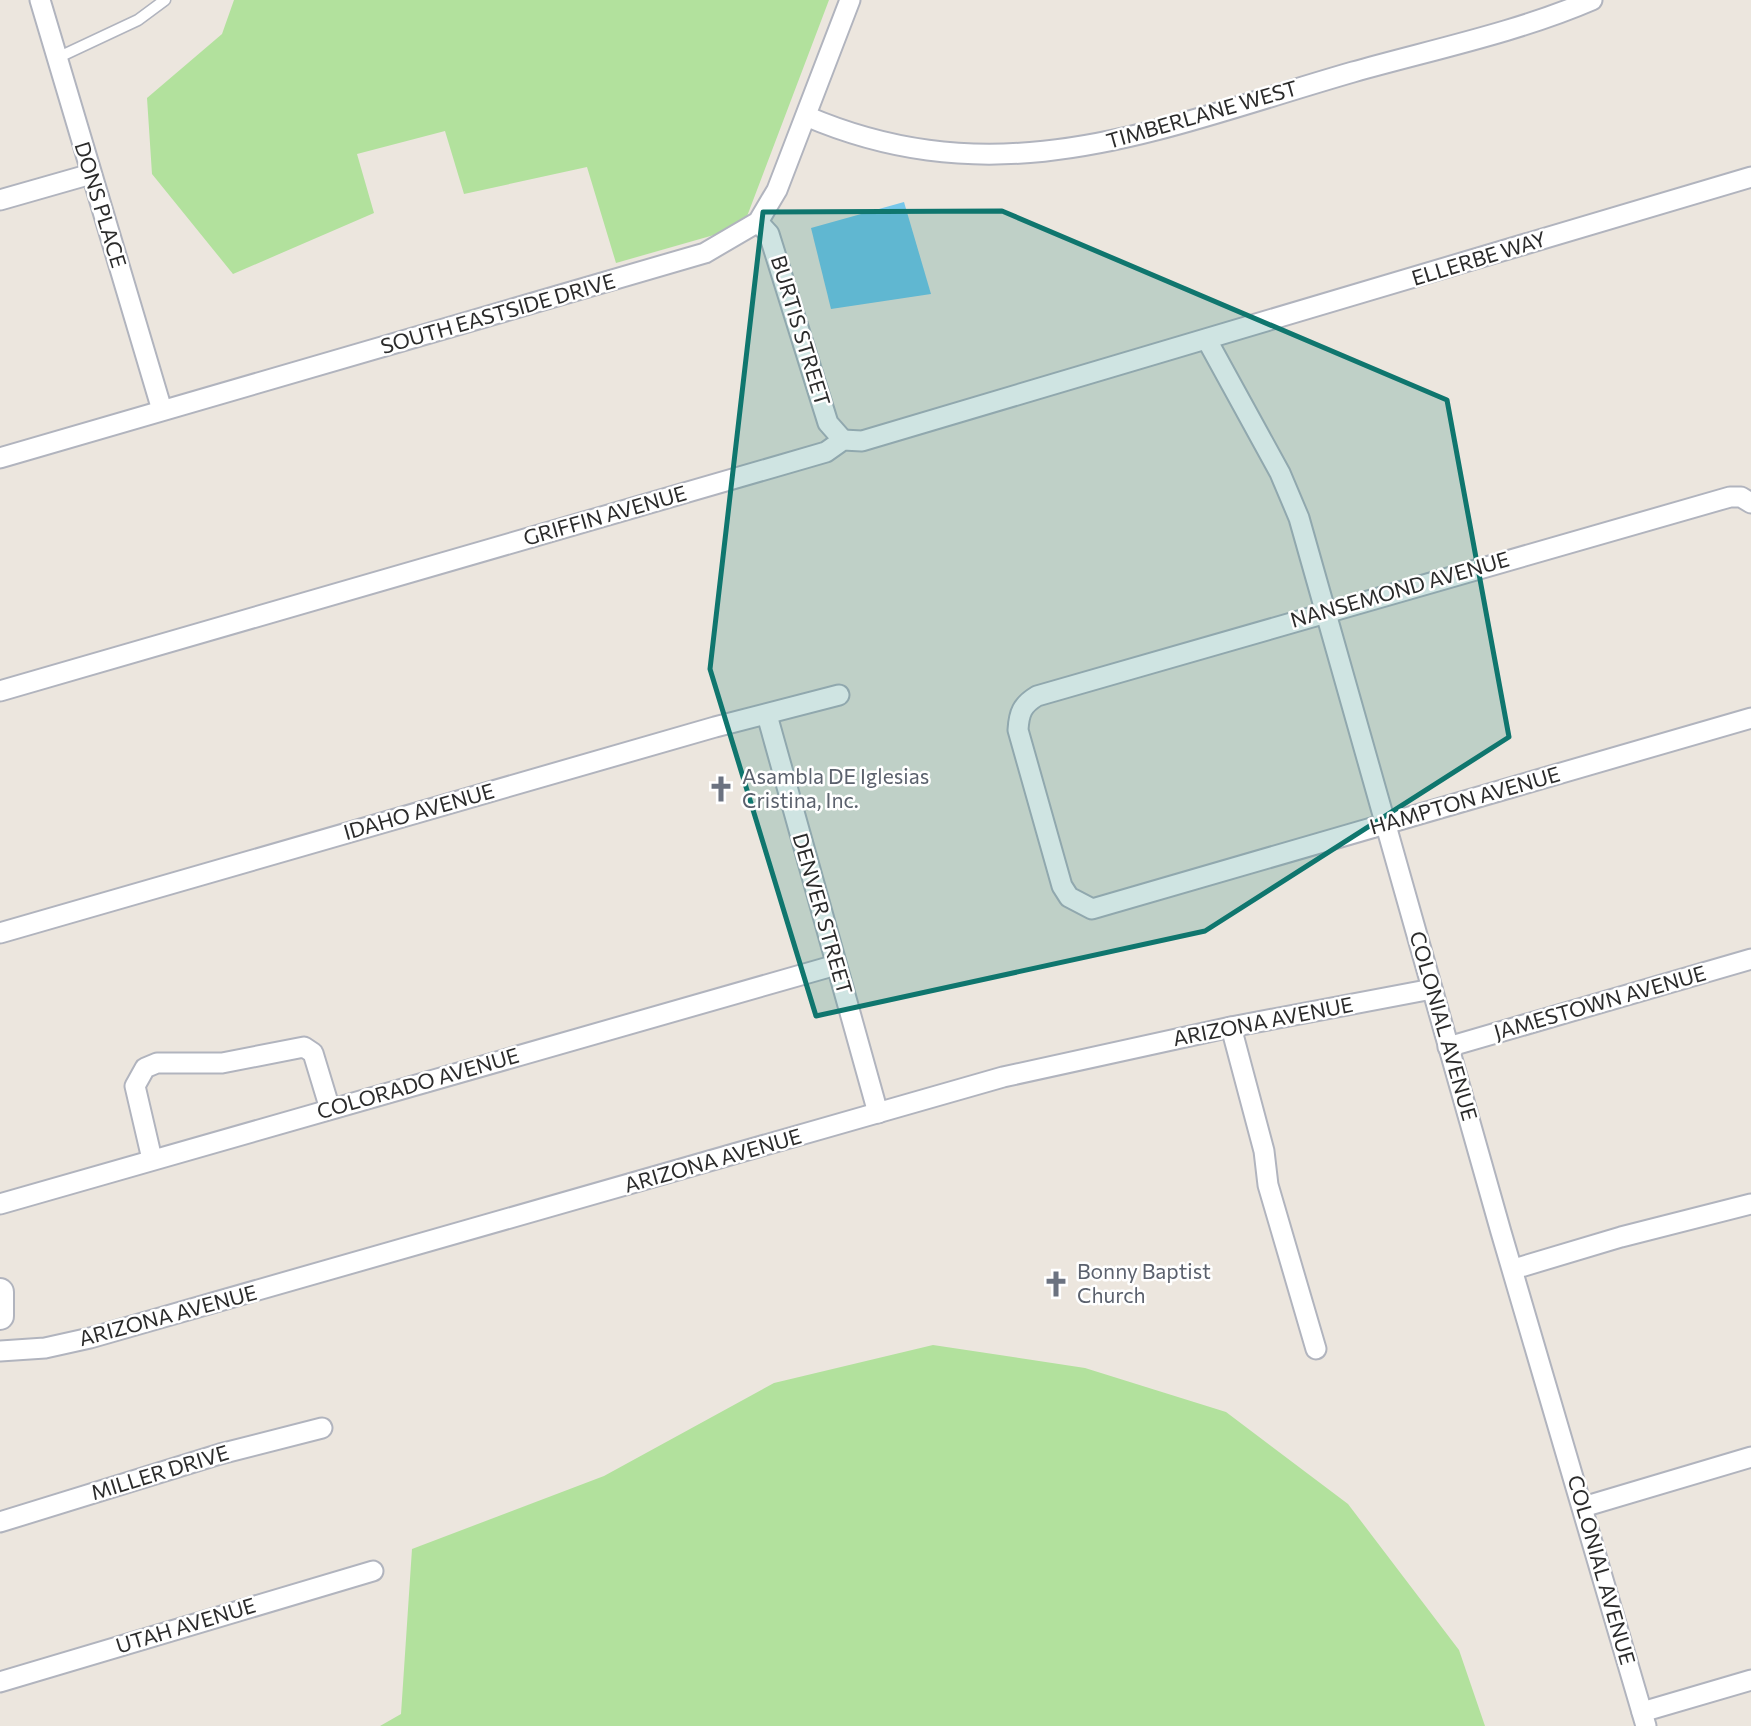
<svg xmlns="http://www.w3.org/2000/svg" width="1751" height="1726" viewBox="0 0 1751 1726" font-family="Commissioner,sans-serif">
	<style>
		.green { fill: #b2e19d }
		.water { fill: #75c7ea }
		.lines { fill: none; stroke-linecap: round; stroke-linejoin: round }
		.lane-casing { stroke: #b1b4be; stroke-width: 13 }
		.street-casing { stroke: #b1b4be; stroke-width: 23 }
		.secondary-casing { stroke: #b1b4be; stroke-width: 30 }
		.lane { stroke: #fff; stroke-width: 10 }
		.street { stroke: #fff; stroke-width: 19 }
		.secondary { stroke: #fff; stroke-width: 26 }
		.marked { fill: #0f766e; fill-opacity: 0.2; stroke: #0f766e; stroke-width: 5; stroke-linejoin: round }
		.labels { text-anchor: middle; stroke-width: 5; stroke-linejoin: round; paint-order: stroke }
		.street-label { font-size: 21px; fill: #2b2b2b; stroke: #fff }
		.worship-label { font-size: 21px; fill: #5b616d; stroke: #fff; text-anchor: start }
	</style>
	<rect width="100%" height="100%" fill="#ece6de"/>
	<g class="green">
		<path d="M 234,0 L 829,0 L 746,219 L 728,231 L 616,263 L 587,167 L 464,194 L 445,131 L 357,154 L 374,213 L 233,274 L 152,174 L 147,98 L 222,34 Z"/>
		<path d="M 933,1345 L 1085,1368 L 1226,1412 L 1348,1504 L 1459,1650 L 1485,1726 L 380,1726 L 401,1714 L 412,1549 L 604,1476 L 774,1383 Z"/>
	</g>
	<path class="water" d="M 904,202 L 931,294 L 831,309 L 811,228 Z"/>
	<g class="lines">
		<g class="lane-casing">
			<path id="lane" d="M 57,58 L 138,20 L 165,0"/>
		</g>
		<g class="street-casing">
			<g id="street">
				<path d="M 40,0 L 162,410"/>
				<path d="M 806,116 C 1002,200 1162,127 1353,72 C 1431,50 1518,32 1592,0"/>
				<path d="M 0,200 L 91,174"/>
				<path d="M 758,222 L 769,234 L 828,423 L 843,440"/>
				<path d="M 1207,340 L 1280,473 L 1299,518 L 1501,1232 L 1646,1726"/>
				<path d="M 0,458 L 705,253 L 758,222 L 777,190 L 850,0"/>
				<path d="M 1751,503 L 1741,497 L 1730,497 L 1037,696 C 1022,705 1019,713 1018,730 L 1062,886 L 1069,897 L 1092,909 L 1751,718"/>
				<path d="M 0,691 L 826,452 L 843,440 L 862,441 L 1751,177"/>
				<path d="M 767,715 L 878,1113"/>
				<path d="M 0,933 L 715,727 L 839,695"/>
				<path d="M 1231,1027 L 1264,1151 L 1268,1185 L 1316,1349"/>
				<path d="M 1448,1047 L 1751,959"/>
				<path d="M 152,1159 L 135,1086 L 145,1068 L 157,1063 L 222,1063 L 304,1047 L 313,1053 L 330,1109"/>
				<path d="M 0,1204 L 836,965"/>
				<path d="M 1514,1269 L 1621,1237 L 1751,1204"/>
				<path d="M 0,1351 L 45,1348 L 90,1338 L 1003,1077 L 1231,1027 L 1432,989"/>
				<path d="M 1583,1507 L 1751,1457"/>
				<path d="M 0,1522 L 220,1454 L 322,1428"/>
				<path d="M 0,1682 L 373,1571"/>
				<path d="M 1642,1712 L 1751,1680"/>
			</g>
		</g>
		<g class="secondary-casing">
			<path id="secondary" d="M 0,1292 L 0,1316"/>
		</g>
		<use href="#lane" class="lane"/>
		<use href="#street" class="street"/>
		<use href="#secondary" class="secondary"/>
	</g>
	<path class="marked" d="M 1002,211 L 1447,400 L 1509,737 L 1205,931 L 816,1016 L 710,669 L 763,212 Z"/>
	<defs>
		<g id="church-bare" transform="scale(2.1)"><path d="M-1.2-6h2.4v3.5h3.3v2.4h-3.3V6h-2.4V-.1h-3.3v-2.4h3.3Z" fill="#6b7280" stroke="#fff" stroke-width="2.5" paint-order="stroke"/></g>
	</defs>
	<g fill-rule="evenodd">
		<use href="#church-bare" x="721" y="789"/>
		<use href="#church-bare" x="1056" y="1284"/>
	</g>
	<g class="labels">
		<g class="street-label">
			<text transform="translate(1202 115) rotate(-16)" y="7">TIMBERLANE WEST</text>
			<text transform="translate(100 205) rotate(73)" y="7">DONS PLACE</text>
			<text transform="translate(1479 259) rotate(-17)" y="7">ELLERBE WAY</text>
			<text transform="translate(498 314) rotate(-16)" y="7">SOUTH EASTSIDE DRIVE</text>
			<text transform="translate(800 331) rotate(73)" y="7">BURTIS STREET</text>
			<text transform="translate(605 516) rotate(-16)" y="7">GRIFFIN AVENUE</text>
			<text transform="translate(1400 590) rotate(-16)" y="7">NANSEMOND AVENUE</text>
			<text transform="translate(1465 801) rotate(-16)" y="7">HAMPTON AVENUE</text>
			<text transform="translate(419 812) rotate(-16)" y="7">IDAHO AVENUE</text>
			<text transform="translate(822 914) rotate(74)" y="7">DENVER STREET</text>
			<text transform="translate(1600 1003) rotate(-16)" y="7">JAMESTOWN AVENUE</text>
			<text transform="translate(1263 1022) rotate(-11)" y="7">ARIZONA AVENUE</text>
			<text transform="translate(1443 1026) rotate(74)" y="7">COLONIAL AVENUE</text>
			<text transform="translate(418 1084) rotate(-16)" y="7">COLORADO AVENUE</text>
			<text transform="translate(713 1161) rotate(-16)" y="7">ARIZONA AVENUE</text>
			<text transform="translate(168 1316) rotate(-15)" y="7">ARIZONA AVENUE</text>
			<text transform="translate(160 1473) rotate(-17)" y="7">MILLER DRIVE</text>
			<text transform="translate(1601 1570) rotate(74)" y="7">COLONIAL AVENUE</text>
			<text transform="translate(186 1626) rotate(-17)" y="7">UTAH AVENUE</text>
		</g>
		<g class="worship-label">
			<text x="742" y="784">Asambla DE Iglesias<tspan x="742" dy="24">Cristina, Inc.</tspan></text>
			<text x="1077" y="1279">Bonny Baptist<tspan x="1077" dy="24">Church</tspan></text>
		</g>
	</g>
</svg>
